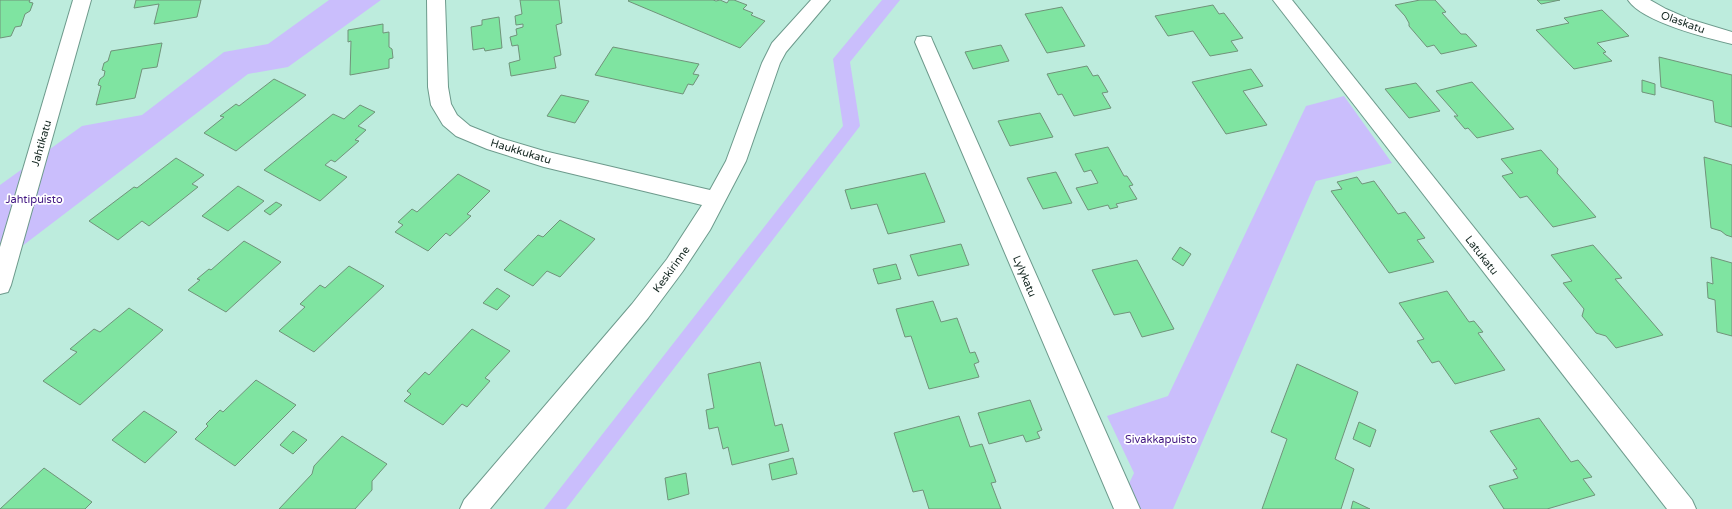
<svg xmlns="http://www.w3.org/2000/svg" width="1732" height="509" viewBox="0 0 1732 509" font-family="'Varela Round',sans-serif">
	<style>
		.green { fill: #cabefc }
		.building { fill: #7fe4a1; stroke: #70937a }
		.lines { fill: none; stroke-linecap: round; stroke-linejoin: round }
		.minor-casing { stroke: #6d9a8c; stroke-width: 2 }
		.minor { fill: #fff; fill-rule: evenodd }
		.labels { text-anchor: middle; stroke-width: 3.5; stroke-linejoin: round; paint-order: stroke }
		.street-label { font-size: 11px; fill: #152822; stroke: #fff }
		.park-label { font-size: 11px; fill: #411682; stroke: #fff }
	</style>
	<rect width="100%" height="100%" fill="#bdecdd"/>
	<g class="green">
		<path d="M 329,0 L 381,0 L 288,67 L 248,74 L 0,263 L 0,185 L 82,126 L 142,115 L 224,52 L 268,44 Z"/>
		<path d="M 882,0 L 900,0 L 850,62 L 860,126 L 566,509 L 544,509 L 843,126 L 833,59 Z"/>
		<path d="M 1344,96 L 1392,163 L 1316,181 L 1173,509 L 1117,509 L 1134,473 L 1107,416 L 1168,396 L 1306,106 Z"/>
	</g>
	<g class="building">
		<path d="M 0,0 L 30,0 L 29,2 L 33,3 L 30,11 L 25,14 L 21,26 L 15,27 L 11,36 L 0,38 Z"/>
		<path d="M 136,0 L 201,0 L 197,17 L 154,24 L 159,4 L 134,8 Z"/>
		<path d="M 520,0 L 559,0 L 562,23 L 556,25 L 561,55 L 554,57 L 556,68 L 511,76 L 509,63 L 520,60 L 518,45 L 512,46 L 510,37 L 517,35 L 516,29 L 523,27 L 523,24 L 516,25 L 515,16 L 522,14 Z"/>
		<path d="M 629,0 L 713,0 L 716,1 L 720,0 L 727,3 L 729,0 L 734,0 L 747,5 L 743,9 L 753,13 L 751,15 L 765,21 L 740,48 L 628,1 Z"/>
		<path d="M 1420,0 L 1435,0 L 1446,12 L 1442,13 L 1461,34 L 1466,34 L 1477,46 L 1441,54 L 1434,45 L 1427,47 L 1409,26 L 1409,23 L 1405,16 L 1395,5 Z"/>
		<path d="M 1537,0 L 1560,0 L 1541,4 Z"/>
		<path d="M 1213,5 L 1219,14 L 1224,13 L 1243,38 L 1231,41 L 1238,51 L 1210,56 L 1193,31 L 1168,36 L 1155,16 Z"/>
		<path d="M 1062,7 L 1085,46 L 1047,53 L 1025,14 Z"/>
		<path d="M 1602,10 L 1629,36 L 1597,43 L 1606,52 L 1603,53 L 1612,61 L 1574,69 L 1536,30 L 1569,23 L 1564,18 Z"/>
		<path d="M 499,17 L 502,48 L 485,51 L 484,48 L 473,50 L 471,27 L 482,25 L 482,20 Z"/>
		<path d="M 383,24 L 383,33 L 389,32 L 389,47 L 392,49 L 393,58 L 389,59 L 389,68 L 350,75 L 351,41 L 348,42 L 348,30 Z"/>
		<path d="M 162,43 L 157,67 L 142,69 L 135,98 L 96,105 L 101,86 L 98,85 L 100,79 L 104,76 L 105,71 L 102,70 L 104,63 L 108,61 L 111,51 Z"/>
		<path d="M 1001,45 L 1009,61 L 973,69 L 965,52 Z"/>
		<path d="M 613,47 L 699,64 L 693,74 L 699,75 L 693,85 L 688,84 L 683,94 L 595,75 Z"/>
		<path d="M 1659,57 L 1732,75 L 1732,127 L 1715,122 L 1713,101 L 1661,87 Z"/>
		<path d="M 1087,66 L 1093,76 L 1098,75 L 1108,92 L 1102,93 L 1111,108 L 1074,116 L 1062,94 L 1058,95 L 1047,74 Z"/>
		<path d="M 1251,69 L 1263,86 L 1243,91 L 1267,125 L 1226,134 L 1192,82 Z"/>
		<path d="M 274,79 L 306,95 L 236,151 L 204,133 L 224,117 L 220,116 L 236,104 L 239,106 Z"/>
		<path d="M 1642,80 L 1655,84 L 1655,95 L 1642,92 Z"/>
		<path d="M 1472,82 L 1514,129 L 1477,138 L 1468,128 L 1465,129 L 1454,116 L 1458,116 L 1436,91 Z"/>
		<path d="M 1416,83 L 1440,111 L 1409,118 L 1385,89 Z"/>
		<path d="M 561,95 L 589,101 L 575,123 L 547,116 Z"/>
		<path d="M 360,105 L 375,112 L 358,126 L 366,130 L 355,140 L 359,141 L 335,162 L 331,160 L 325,165 L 347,177 L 320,201 L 264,170 L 333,114 L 344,119 Z"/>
		<path d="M 1040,113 L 1053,137 L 1010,146 L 998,121 Z"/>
		<path d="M 1108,147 L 1124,176 L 1127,176 L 1133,185 L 1129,186 L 1137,199 L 1116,204 L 1118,207 L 1110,209 L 1108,205 L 1088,210 L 1076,188 L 1098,183 L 1091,170 L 1084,172 L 1075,154 Z"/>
		<path d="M 1541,150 L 1558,169 L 1557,173 L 1596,217 L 1553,227 L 1527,196 L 1520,198 L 1502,176 L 1513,173 L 1501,159 Z"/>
		<path d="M 1704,157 L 1732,165 L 1732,237 L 1726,235 L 1721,231 L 1711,228 Z"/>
		<path d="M 176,158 L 204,175 L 192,184 L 198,187 L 149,226 L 142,221 L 118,240 L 89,221 L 134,187 L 137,188 Z"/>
		<path d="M 1056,172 L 1072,203 L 1043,209 L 1027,178 Z"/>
		<path d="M 925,173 L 945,222 L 888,234 L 877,204 L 851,209 L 845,190 Z"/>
		<path d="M 458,174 L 490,191 L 467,214 L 471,216 L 450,236 L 446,233 L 428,251 L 395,232 L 403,225 L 398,222 L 412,209 L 417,212 Z"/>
		<path d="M 1357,177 L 1362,184 L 1374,181 L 1398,214 L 1405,212 L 1425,238 L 1417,240 L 1434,262 L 1389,273 L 1331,191 L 1342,189 L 1337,182 Z"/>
		<path d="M 238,186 L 264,201 L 228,231 L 202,216 Z"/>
		<path d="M 276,202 L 282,205 L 270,215 L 264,211 Z"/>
		<path d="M 560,220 L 595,239 L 560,277 L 547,271 L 533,286 L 504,270 L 538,235 L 543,237 Z"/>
		<path d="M 244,241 L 281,262 L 226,312 L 188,290 L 200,280 L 197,279 L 209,269 L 211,270 Z"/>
		<path d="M 961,244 L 969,265 L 918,276 L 910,255 Z"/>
		<path d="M 1593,245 L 1622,278 L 1615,279 L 1663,335 L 1616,348 L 1606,336 L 1596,333 L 1582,316 L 1584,309 L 1563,283 L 1572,281 L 1551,255 Z"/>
		<path d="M 1180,247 L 1191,254 L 1183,266 L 1172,259 Z"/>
		<path d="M 1711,257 L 1732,263 L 1732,336 L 1717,332 L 1715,300 L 1708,298 L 1707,282 L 1713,284 Z"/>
		<path d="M 1137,260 L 1174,329 L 1142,337 L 1130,312 L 1114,315 L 1092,270 Z"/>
		<path d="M 896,264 L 901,279 L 878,284 L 873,269 Z"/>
		<path d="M 349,266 L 384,286 L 314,352 L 279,331 L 305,307 L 300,304 L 320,285 L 325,288 Z"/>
		<path d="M 497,288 L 510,296 L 497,310 L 483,303 Z"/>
		<path d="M 1447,291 L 1469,322 L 1474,321 L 1483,332 L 1478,333 L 1505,370 L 1455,384 L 1439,361 L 1432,363 L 1417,341 L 1424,339 L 1399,303 Z"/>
		<path d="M 933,301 L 941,322 L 957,318 L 970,353 L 975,352 L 979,362 L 974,364 L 979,377 L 929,389 L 911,336 L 905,337 L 896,309 Z"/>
		<path d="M 129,308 L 163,330 L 80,405 L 43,381 L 77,352 L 70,349 L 94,329 L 100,332 Z"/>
		<path d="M 472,329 L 510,351 L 485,378 L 490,381 L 467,407 L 462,404 L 443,425 L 404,401 L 411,394 L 407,391 L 425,372 L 429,375 Z"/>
		<path d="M 760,362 L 775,426 L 782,424 L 789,451 L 732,465 L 728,447 L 723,449 L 718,427 L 709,429 L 706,410 L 714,408 L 708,374 Z"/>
		<path d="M 1297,364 L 1358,392 L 1335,459 L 1354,469 L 1341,509 L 1262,509 L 1287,439 L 1271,432 Z"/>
		<path d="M 256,380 L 296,405 L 235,466 L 195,439 L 208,426 L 206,424 L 220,410 L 223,412 Z"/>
		<path d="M 1030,400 L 1042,430 L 1037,432 L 1040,438 L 1026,442 L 1023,435 L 989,444 L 978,413 Z"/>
		<path d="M 144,411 L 177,432 L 145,463 L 112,440 Z"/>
		<path d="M 959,416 L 970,447 L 982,444 L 996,482 L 991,483 L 1001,509 L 929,509 L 923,490 L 913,492 L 894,433 Z"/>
		<path d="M 1539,418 L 1571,462 L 1578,460 L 1592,477 L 1583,479 L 1595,495 L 1547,509 L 1504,509 L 1489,486 L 1518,478 L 1513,470 L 1517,469 L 1490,431 Z"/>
		<path d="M 1359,422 L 1376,430 L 1370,447 L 1353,439 Z"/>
		<path d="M 293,431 L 307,440 L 293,454 L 280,445 Z"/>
		<path d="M 342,436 L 387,464 L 372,481 L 372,490 L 355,509 L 279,509 L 312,474 L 314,466 Z"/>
		<path d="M 793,458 L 797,474 L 772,480 L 769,464 Z"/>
		<path d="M 44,468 L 92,502 L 85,509 L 0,509 Z"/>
		<path d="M 686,473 L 689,494 L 668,500 L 665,478 Z"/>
		<path d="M 1353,501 L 1370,509 L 1351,509 Z"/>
	</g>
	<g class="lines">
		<g class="minor-casing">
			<g id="minor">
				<path d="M 73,0 L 91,0 L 11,285 L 8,292 L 0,294 L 0,247 Z"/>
				<path d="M 427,0 L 445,0 L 448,87 L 451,104 L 457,115 L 470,126 L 500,138 L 544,151 L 710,190 L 726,161 L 762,63 L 772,43 L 811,0 L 830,0 L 786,52 L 780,63 L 746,161 L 710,230 L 683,271 L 648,318 L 490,509 L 460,509 L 464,500 L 632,304 L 667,259 L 702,205 L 544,167 L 487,149 L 456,136 L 443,125 L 431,105 L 428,87 Z"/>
				<path d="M 1273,0 L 1292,0 L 1692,500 L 1696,509 L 1667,509 Z"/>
				<path d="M 1628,0 L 1650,0 L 1666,9 L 1689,19 L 1732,32 L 1732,44 C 1707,38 1642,22 1628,0 Z"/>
				<path d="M 924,36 L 931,37 L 933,42 L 1140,509 L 1114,509 L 915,42 L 917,37 Z"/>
			</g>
		</g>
		<use href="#minor" class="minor"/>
	</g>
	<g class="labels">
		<g class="street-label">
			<text transform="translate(1683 22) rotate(20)" y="4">Olaskatu</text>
			<text transform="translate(41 143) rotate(-74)" y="4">Jahtikatu</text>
			<text transform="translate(521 151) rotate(17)" y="4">Haukkukatu</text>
			<text transform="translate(1482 255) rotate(52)" y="4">Latukatu</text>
			<text transform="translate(671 269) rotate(-54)" y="4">Keskirinne</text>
			<text transform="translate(1025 276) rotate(67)" y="4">Lylykatu</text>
		</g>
		<g class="park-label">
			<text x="34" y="203">Jahtipuisto</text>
			<text x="1161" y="443">Sivakkapuisto</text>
		</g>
	</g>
</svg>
